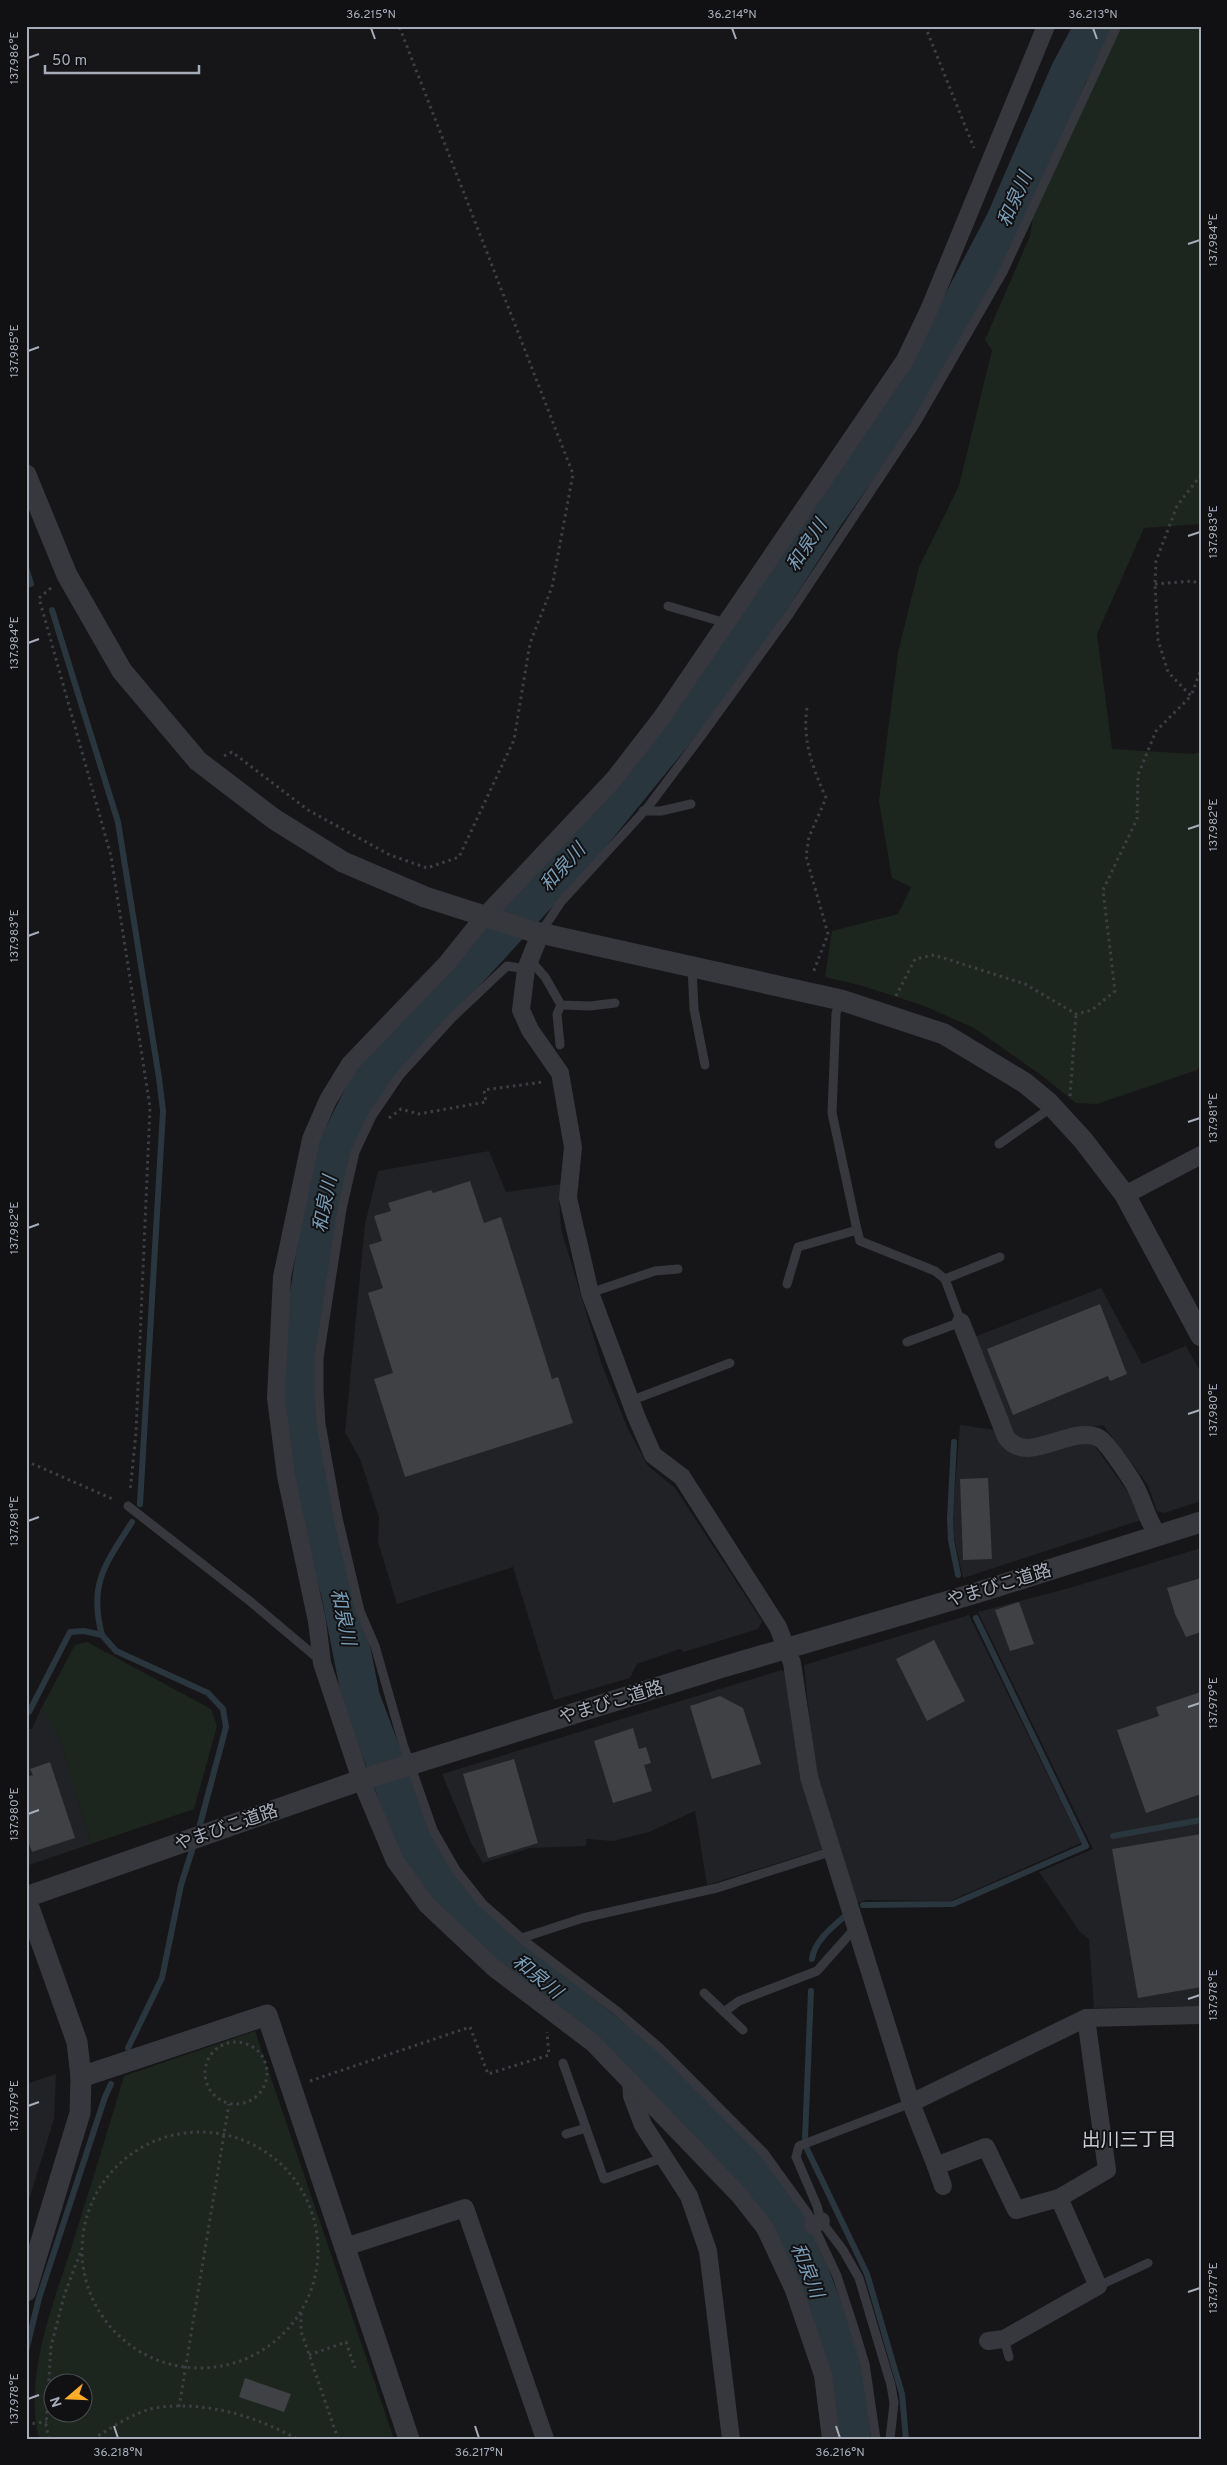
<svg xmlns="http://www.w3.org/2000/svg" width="1227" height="2465" viewBox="0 0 1227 2465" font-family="Overpass,'Noto Sans JP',sans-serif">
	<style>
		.built { fill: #212225 }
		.green { fill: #1d261e; fill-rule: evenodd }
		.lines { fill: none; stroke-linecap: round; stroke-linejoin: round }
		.stream { stroke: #2a363d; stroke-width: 6 }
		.river { stroke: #2a363d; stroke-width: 38 }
		.building { fill: #3f4145 }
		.path { stroke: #3c3f44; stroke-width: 3; stroke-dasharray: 2.5 4; stroke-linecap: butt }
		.service { stroke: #36383d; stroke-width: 9 }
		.minor { stroke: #36383d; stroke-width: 18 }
		.tertiary { stroke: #36383d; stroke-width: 21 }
		.ticks { fill: none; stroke: #a6adb9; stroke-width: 2 }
		.labels { text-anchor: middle; stroke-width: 4; stroke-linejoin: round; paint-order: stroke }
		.street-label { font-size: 18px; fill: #a6adb9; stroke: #111113 }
		.water-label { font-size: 19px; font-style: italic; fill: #7a9db7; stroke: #111113 }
		.neighbourhood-label { font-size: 19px; fill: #c8ccd5; stroke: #111113 }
		.neatline { fill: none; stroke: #a6adb9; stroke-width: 2 }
		.ticks-label { font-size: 12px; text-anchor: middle; fill: #a6adb9 }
	</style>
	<rect width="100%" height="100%" fill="#161618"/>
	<g class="built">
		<path d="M 489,1151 L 506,1192 L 562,1184 L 559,1198 L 561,1229 L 602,1365 L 628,1429 L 648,1466 L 675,1488 L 762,1621 L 758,1629 L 684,1652 L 680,1649 L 637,1664 L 630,1678 L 554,1700 L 513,1567 L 397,1604 L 378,1542 L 379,1517 L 360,1459 L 345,1432 L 365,1224 L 378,1171 Z"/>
		<path d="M 1101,1288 L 1142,1364 L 1186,1346 L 1201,1373 L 1201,1501 L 1164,1513 L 1157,1511 L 1148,1485 L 1103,1425 L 1030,1440 L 1014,1439 L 974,1337 Z"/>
		<path d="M 960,1425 L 996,1430 L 1003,1446 L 1012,1454 L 1030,1455 L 1085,1442 L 1095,1446 L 1131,1497 L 1141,1520 L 963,1578 L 954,1537 L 953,1512 Z"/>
		<path d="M 1201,1548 L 1201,2006 L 1094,2008 L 1089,1939 L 1080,1932 L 1039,1872 L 1093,1849 L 978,1612 L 1073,1587 Z"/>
		<path d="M 969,1615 L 1081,1843 L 950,1901 L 867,1900 L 857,1903 L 814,1765 L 804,1665 Z"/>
		<path d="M 782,1670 L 789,1675 L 799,1773 L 823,1849 L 707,1885 L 695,1811 L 649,1832 L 613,1841 L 586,1839 L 586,1846 L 530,1848 L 483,1863 L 471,1843 L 442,1774 Z"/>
		<path d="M 41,1709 L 58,1733 L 91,1844 L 26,1866 L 26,1729 L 32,1729 Z"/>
		<path d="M 56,2074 L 54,2119 L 26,2209 L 26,2084 Z"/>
	</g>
	<g class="green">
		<path d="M 1120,26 L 1201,26 L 1201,524 L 1144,528 L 1097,634 L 1112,749 L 1193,754 L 1201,752 L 1201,1065 L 1197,1070 L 1097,1104 L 1076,1103 L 1041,1075 L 974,1028 L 922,1005 L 859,985 L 825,977 L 832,931 L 898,914 L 911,887 L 892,878 L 879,801 L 898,653 L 919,567 L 959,486 L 992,350 L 985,340 L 1030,236 L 1033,218 Z"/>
		<path d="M 87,1642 L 211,1709 L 217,1726 L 194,1809 L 91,1844 L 58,1733 L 41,1709 L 75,1645 Z"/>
		<path d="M 255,2031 L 394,2439 L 39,2439 C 23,2373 55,2301 74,2239 C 91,2185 108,2130 124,2076 ZM 52,2382 L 82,2382 L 82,2412 L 52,2412 Z"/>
	</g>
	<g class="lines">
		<g class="stream">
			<path d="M 26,568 L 31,584"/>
			<path d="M 52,610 L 118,822 L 159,1078 L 163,1111 L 140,1504"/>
			<path d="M 954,1442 L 950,1518 L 951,1540 L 958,1575"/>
			<path d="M 102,1635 C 88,1584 106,1563 132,1522"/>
			<path d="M 26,1712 L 29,1712 L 70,1632 L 84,1631 L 102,1635 L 116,1651 L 208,1693 L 223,1709 L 226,1727 L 198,1832"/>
			<path d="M 1113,1836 L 1201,1820"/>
			<path d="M 863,1905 L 953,1904 L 1086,1846 L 976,1618"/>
			<path d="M 812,1959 C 814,1942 831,1928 844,1917"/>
			<path d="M 128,2048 L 162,1978 L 181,1885 L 194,1844"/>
			<path d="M 805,2138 L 811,1991"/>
			<path d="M 807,2149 L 867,2274 L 902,2394 L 906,2439"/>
			<path d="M 26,2351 L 39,2298 L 105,2097 L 111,2084"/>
		</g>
		<path class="river" d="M 852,2439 L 848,2399 L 841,2357 L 800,2246 L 776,2204 L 732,2149 L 658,2074 L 535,1976 L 477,1926 L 433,1876 L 414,1839 L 361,1698 L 340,1592 L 305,1459 L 298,1400 L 300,1354 L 325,1188 L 337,1147 L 376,1070 L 577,852 L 706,694 L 763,612 L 825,515 L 923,377 L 1005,221 L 1069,73 L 1094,26"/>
	</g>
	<g class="building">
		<path d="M 470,1181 L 484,1223 L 501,1217 L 552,1379 L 558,1377 L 573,1423 L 405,1477 L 374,1379 L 393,1373 L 368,1293 L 383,1288 L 369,1245 L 382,1241 L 374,1216 L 391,1211 L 388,1203 L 431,1190 L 433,1193 Z"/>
		<path d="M 1100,1304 L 1127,1374 L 1110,1381 L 1108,1376 L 1013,1415 L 987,1349 Z"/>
		<path d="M 988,1478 L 992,1559 L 963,1560 L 960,1479 Z"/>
		<path d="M 1201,1578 L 1201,1632 L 1186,1637 L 1175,1614 L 1167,1588 Z"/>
		<path d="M 1019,1602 L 1034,1644 L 1010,1651 L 995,1610 Z"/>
		<path d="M 934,1640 L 965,1701 L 927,1721 L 896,1659 Z"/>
		<path d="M 1201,1692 L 1201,1794 L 1146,1813 L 1117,1730 L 1159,1716 L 1156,1707 Z"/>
		<path d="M 720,1696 L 743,1708 L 761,1764 L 712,1779 L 690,1706 Z"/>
		<path d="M 633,1728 L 639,1749 L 646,1747 L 651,1763 L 644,1765 L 652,1791 L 613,1803 L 594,1741 Z"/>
		<path d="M 514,1759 L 538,1843 L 488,1858 L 463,1774 Z"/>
		<path d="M 50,1762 L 75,1838 L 32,1852 L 26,1835 L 26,1777 L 33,1775 L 30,1769 Z"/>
		<path d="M 1201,1834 L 1201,1987 L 1138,1998 L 1112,1849 Z"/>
		<path d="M 245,2378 L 291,2394 L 284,2412 L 239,2397 Z"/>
	</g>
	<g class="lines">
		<g class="path">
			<path d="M 925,26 L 974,148"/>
			<path d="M 1201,475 L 1177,506 L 1156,561 L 1155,584 L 1158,640 L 1168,672 L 1191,696 L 1201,669"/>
			<path d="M 1155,584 L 1193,581 L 1201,585"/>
			<path d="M 51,588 L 39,598 L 111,856 L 150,1107 L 136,1432 L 130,1492"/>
			<path d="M 807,708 C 802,741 813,768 826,798 L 809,837 L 806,856 L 828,934 L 813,973"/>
			<path d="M 224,756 L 232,752 L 308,810 L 390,855 L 427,868 L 459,857 L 514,740 L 530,643 L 552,587 L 573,474 L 399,26"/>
			<path d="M 896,996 L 915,959 L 934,955 L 1025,984 L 1076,1014 L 1092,1010 L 1115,991 L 1103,890 L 1137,819 L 1138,775 L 1156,731 L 1191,696"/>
			<path d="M 1070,1096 L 1076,1014"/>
			<path d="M 389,1118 L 401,1109 L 418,1114 L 486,1102 L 484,1090 L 543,1082"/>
			<path d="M 26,1461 L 115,1500"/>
			<circle cx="236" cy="2073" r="31"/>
			<path d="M 310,2081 L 470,2027 L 488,2074 L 549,2055 L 547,2032"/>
			<circle cx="200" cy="2250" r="118"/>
			<path d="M 301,2313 L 301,2331 L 338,2439"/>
			<path d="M 309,2355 L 346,2342 L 355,2368"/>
			<path d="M 179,2407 L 229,2104"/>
			<path d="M 26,2424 L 47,2422"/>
			<path d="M 49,2439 L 46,2426 L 51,2346 L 65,2293 L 81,2251"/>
			<path d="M 93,2439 C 111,2428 134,2412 155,2408 C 203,2400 256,2416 297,2439"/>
		</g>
		<g class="service">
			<path d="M 668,606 L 726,623"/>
			<path d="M 643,811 L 661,811 L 691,804"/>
			<path d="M 541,932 L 561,902 L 648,807 L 702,735 L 788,616 L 916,423 L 1003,272 L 1117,26"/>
			<path d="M 530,960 L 545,977 L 561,1005 L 590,1006 L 615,1003"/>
			<path d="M 692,967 L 694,1009 L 705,1065"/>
			<path d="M 526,969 L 507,966 L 452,1018 L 400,1075 L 372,1116 L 355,1152 L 342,1209 L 319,1358 L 319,1391 L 321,1424 L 338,1518 L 360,1611 L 375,1646 L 403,1744 L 433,1830 L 456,1870 L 483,1904 L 526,1942 L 617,2011 L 660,2048 L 764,2153 L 808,2214 L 837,2276 L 854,2328 L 865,2364 L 876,2439"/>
			<path d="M 841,1000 L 836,1013 L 832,1113 L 857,1230"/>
			<path d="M 560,1045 L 557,1014 L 561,1005"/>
			<path d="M 999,1144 L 1052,1107"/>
			<path d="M 787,1284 L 798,1247 L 857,1230 L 860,1241 L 935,1271 L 945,1279"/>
			<path d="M 590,1293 L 655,1271 L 678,1269"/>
			<path d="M 907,1342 L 961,1322 L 945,1279 L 1000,1257"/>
			<path d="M 630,1401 L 730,1363"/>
			<path d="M 128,1506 L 251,1602 L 321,1661"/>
			<path d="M 522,1938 L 583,1918 L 717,1888 L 833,1851"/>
			<path d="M 704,1993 L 743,2030"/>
			<path d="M 724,2012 L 739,2001 L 817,1971 L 857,1926"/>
			<path d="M 563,2063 L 604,2179 L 665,2157"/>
			<path d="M 566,2134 L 586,2128"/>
			<path d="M 1098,2286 L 1148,2263"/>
			<path d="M 1004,2339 L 1009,2357"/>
			<path d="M 890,2439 L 894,2403 L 891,2385 L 859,2278 L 843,2250 L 821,2221 L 817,2206 L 796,2157 L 799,2146 L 911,2103"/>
		</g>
		<g class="minor">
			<path d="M 541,932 L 526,969 L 521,1010 L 530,1030 L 560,1073 L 573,1147 L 568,1198 L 590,1293 L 636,1416 L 653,1455 L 682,1477 L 778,1627 L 792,1663 L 809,1777 L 911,2103 L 936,2166 L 986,2147 L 1016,2210 L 1059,2198 L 1107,2170 L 1086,2018"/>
			<path d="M 1125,1195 L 1201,1155"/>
			<path d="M 961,1322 L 1006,1437 C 1027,1467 1070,1424 1099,1438 C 1107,1442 1133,1481 1137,1490 C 1145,1506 1147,1520 1158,1535"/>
			<path d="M 631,2081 L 632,2096 L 643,2125 L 689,2196 L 708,2251 L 731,2439"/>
			<path d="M 911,2103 L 1086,2018 L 1201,2015"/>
			<path d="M 936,2166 L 943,2186"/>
			<path d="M 813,2225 L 821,2221"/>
			<path d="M 345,2247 L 465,2208 L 545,2439"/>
			<path d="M 988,2341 L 1004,2339 L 1098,2286 L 1059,2198"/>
			<path d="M 831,2439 L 823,2375 L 794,2290 L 765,2228 L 739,2195 L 593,2043 L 494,1968 L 427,1905 L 395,1861 L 361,1780 L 322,1663 L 317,1621 L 286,1476 L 276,1398 L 282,1277 L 311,1139 L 328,1100 L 350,1064 L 447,963 L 484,917 L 614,779 L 662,717 L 905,360 L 929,310 L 1046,26"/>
		</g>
		<g class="tertiary">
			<path d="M 26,475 L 67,575 L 122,671 L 198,761 L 274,819 L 343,862 L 425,897 L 531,931 L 841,1000 L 944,1034 L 1025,1083 L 1048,1102 L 1083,1140 L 1125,1195 L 1201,1336"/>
			<path d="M 26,1897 L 361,1780 L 723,1667 L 976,1593 L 1201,1522"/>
			<path d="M 26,1899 L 77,2042 L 81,2077 L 80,2113 L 26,2291"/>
			<path d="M 81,2077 L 267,2015 L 409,2439"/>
		</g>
	</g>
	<path class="ticks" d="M 371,28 L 375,39M 732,28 L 736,39M 1093,28 L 1097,39M 28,58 L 39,54M 1188,244 L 1200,240M 28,351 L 39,347M 1188,536 L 1200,532M 28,643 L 39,639M 1188,829 L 1200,825M 28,936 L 39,932M 1188,1122 L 1200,1118M 28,1228 L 39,1224M 1188,1414 L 1200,1410M 28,1521 L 39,1517M 1188,1707 L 1200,1703M 28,1814 L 39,1810M 1188,1999 L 1200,1995M 28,2106 L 39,2102M 1188,2292 L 1200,2288M 28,2399 L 39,2395M 114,2426 L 118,2438M 475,2426 L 479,2438M 836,2426 L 840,2438"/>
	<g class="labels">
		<g class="street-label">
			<text transform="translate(999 1585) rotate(-17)" y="6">やまびこ道路</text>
			<text transform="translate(611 1702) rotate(-17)" y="6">やまびこ道路</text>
			<text transform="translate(226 1827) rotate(-19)" y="6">やまびこ道路</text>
		</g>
		<g class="water-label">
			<text transform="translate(1014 199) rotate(-66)" y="7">和泉川</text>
			<text transform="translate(806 545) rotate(-57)" y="7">和泉川</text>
			<text transform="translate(562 867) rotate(-48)" y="7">和泉川</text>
			<text transform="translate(324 1204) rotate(-79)" y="7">和泉川</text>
			<text transform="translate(344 1617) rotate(78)" y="7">和泉川</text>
			<text transform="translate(538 1976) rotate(39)" y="7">和泉川</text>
			<text transform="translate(808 2270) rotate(68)" y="7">和泉川</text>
		</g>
		<g class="neighbourhood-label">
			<text x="1129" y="2146">出川三丁目</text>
		</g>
	</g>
	<rect width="1227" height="2465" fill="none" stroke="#111113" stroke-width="55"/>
	<g transform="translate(68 2398) rotate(251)"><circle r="24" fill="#111113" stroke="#4d4f55"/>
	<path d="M0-4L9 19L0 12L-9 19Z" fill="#ffad26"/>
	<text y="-8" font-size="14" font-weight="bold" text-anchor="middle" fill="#a6adb9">N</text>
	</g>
	<path d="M45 65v8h154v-8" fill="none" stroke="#a6adb9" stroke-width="2.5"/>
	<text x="52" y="65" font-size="15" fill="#a6adb9" stroke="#111113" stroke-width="4" paint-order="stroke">50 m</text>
	<rect x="28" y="28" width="1172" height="2410" class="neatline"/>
	<g class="ticks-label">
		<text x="371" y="18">36.215°N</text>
		<text x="732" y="18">36.214°N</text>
		<text x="1093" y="18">36.213°N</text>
		<text transform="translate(14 58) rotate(-90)" y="4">137.986°E</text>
		<text transform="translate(1213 240) rotate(-90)" y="4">137.984°E</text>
		<text transform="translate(14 351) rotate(-90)" y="4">137.985°E</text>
		<text transform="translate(1213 532) rotate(-90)" y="4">137.983°E</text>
		<text transform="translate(14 643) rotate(-90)" y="4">137.984°E</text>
		<text transform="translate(1213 825) rotate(-90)" y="4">137.982°E</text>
		<text transform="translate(14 936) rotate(-90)" y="4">137.983°E</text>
		<text transform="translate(1213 1118) rotate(-90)" y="4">137.981°E</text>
		<text transform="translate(14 1228) rotate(-90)" y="4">137.982°E</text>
		<text transform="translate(1213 1410) rotate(-90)" y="4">137.980°E</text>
		<text transform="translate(14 1521) rotate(-90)" y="4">137.981°E</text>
		<text transform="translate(1213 1703) rotate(-90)" y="4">137.979°E</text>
		<text transform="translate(14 1814) rotate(-90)" y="4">137.980°E</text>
		<text transform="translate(1213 1995) rotate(-90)" y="4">137.978°E</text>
		<text transform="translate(14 2106) rotate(-90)" y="4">137.979°E</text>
		<text transform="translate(1213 2288) rotate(-90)" y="4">137.977°E</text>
		<text transform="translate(14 2399) rotate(-90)" y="4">137.978°E</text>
		<text x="118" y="2456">36.218°N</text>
		<text x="479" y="2456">36.217°N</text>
		<text x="840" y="2456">36.216°N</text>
	</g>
</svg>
